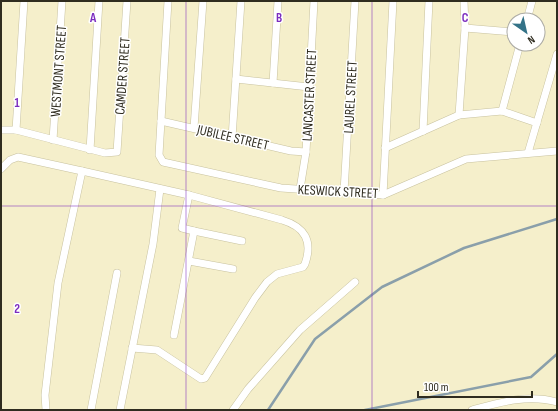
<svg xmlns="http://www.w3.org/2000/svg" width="558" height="411" viewBox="0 0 558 411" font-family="'Sofia Sans Condensed',sans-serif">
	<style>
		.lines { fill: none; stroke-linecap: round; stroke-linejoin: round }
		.stream { stroke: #8a9faa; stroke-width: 2.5 }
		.minor-casing { stroke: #c8c29f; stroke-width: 8 }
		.minor { stroke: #fff; stroke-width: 7 }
		.grid { fill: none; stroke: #7b2cbf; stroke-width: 1; stroke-opacity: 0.55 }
		.labels { text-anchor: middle; stroke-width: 3; stroke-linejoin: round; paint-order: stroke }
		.street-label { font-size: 14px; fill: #2f2c1f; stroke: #fff }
		.grid-label { font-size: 13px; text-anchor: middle; font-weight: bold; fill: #7b2cbf; stroke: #fff; stroke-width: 3; stroke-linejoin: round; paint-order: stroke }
	</style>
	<rect width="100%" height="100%" fill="#f5efcb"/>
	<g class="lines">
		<g class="stream">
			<path d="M 268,410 L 315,339 L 382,287 L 464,248 L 557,219"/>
			<path d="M 365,410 L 531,377 L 557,354"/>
		</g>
		<g class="minor-casing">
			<g id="minor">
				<path d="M 168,1 L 159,155 L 163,162 L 281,188 L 383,195 L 466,159 L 557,151"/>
				<path d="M 527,20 L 532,1"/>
				<path d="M 465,28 L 514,32"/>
				<path d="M 236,79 L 309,87"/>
				<path d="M 273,83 L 278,1"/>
				<path d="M 502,111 L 520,44"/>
				<path d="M 459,115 L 465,28 L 464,1"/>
				<path d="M 161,121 L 291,151 L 306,152"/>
				<path d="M 194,128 L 203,1"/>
				<path d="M 1,130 L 16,130 L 105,153 L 117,152 L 127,1"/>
				<path d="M 16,130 L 24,1"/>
				<path d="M 423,131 L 429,1"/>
				<path d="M 232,138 L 241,1"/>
				<path d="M 53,140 L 62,1"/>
				<path d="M 385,148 L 459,115 L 502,111 L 537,123"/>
				<path d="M 90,150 L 99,1"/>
				<path d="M 528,153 L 557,54"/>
				<path d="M 1,169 L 10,160 L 18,157 L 82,171"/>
				<path d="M 300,189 L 306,152 L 314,1"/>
				<path d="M 344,192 L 355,1"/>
				<path d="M 383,195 L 393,1"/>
				<path d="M 194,231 L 242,241"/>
				<path d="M 189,261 L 233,269"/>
				<path d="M 132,348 L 157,350 L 201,379 L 205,378 L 255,298 L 267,282 L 277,274 L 303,267 L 305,264 C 313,241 305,227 282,220 L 189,195"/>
				<path d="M 46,410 L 45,395 L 58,283 L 82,171 L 189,195 L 182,228 L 194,231 L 174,335"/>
				<path d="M 91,410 L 117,273"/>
				<path d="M 120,410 L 153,244 L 160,189"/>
				<path d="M 233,410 L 248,389 L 300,330 L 355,282"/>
				<path d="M 472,410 C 501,402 528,394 557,402"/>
			</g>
		</g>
		<use href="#minor" class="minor"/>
	</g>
	<path class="grid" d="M 186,1 L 186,410M 372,1 L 372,410M 1,206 L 557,206"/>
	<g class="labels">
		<g class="street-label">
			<text transform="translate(58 71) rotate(-86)" y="5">WESTMONT STREET</text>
			<text transform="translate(122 76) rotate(-86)" y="5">CAMDER STREET</text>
			<text transform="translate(309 95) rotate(-87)" y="5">LANCASTER STREET</text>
			<text transform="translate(350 97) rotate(-87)" y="5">LAUREL STREET</text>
			<text transform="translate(233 137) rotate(13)" y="5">JUBILEE STREET</text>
			<text transform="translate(338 191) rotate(3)" y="5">KESWICK STREET</text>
		</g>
	</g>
	<g class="grid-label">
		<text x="93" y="22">A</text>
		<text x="279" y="22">B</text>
		<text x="465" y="22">C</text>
		<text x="17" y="107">1</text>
		<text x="17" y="313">2</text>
	</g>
	<rect width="558" height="411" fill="none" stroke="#2f2c1f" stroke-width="4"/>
	<g transform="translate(526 32) rotate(146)"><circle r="19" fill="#ffffff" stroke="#acaba5"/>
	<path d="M0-3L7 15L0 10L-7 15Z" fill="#337287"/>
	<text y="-6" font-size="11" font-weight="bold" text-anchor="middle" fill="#2f2c1f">N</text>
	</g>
	<path d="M418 391v6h114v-6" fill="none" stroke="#2f2c1f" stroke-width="2"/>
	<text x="424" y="391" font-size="12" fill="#2f2c1f" stroke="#ffffff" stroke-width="3" paint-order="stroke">100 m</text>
</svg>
